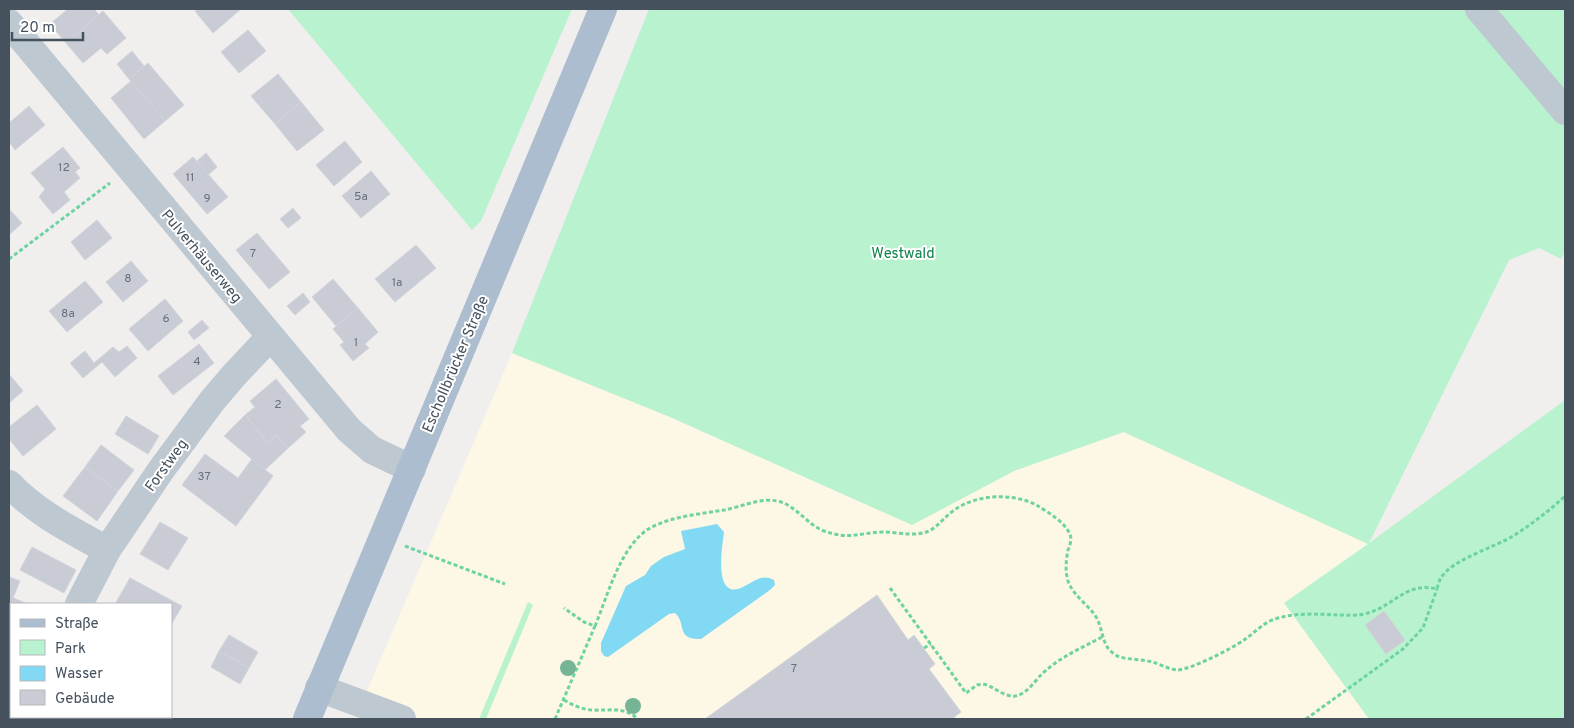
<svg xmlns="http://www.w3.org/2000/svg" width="1574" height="728" viewBox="0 0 1574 728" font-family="Overpass,sans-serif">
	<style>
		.commercial { fill: #fdf7e5 }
		.green { fill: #b8f2cf }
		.water { fill: #82d9f3 }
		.building { fill: #c9ccd4; stroke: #d1d4da }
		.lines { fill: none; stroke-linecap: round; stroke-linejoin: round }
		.path { stroke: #6ed3a2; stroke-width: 3; stroke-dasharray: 4 2.5; stroke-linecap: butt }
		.minor { stroke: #bdc8d1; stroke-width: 28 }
		.major { stroke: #abbdcf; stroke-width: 28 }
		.tree { fill: #75b494 }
		.labels { text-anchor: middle; stroke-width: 4; stroke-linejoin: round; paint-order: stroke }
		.number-label { font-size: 12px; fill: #66707b }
		.park-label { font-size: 15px; fill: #10844b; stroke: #fff }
		.street-label { font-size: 15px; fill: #45515d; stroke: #fff }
	</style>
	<rect width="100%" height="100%" fill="#f1eeee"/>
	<path class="commercial" d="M 512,353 L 670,417 L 912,525 L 1014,471 L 1123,432 L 1368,544 L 1565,400 L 1565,719 L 355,719 Z"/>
	<g class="green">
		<path d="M 288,9 L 572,9 L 481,221 L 472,230 Z"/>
		<path d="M 649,9 L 1565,9 L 1565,252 L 1561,259 L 1539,248 L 1509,260 L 1369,543 L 1565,400 L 1565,719 L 1369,719 L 1284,603 L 1368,544 L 1124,432 L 1014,471 L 912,525 L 670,417 L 512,353 Z"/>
		<path d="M 528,602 L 533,605 L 486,719 L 479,719 Z"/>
	</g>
	<path class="water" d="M 717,524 L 724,532 C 723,543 713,595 738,589 C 751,585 760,572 774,580 L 775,585 L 770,590 L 701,639 C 675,640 687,623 675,613 L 669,614 L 608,657 L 604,656 L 601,651 L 601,643 L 626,586 L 645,575 L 651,566 L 664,557 L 685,549 L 681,531 Z"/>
	<g class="building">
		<path d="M 68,9 L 94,9 L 99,15 L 66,43 L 50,24 Z"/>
		<path d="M 198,9 L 241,9 L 213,33 L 195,11 Z"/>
		<path d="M 103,11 L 126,38 L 107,54 L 101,48 L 83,63 L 66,43 Z"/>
		<path d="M 248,30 L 266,51 L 239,73 L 221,52 Z"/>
		<path d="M 132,51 L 144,66 L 129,79 L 117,64 Z"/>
		<path d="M 148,63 L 184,105 L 165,121 L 129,79 Z"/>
		<path d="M 278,74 L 301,102 L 275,124 L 251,96 Z"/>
		<path d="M 131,81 L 165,121 L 144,139 L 111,98 Z"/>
		<path d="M 301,102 L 324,130 L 297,151 L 275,124 Z"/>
		<path d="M 29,106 L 45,125 L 15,150 L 9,142 L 9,123 Z"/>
		<path d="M 345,141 L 362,162 L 334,186 L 316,165 Z"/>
		<path d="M 63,147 L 80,168 L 75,172 L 80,178 L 64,192 L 70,200 L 53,214 L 39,197 L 45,189 L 31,173 Z"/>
		<path d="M 206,153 L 217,167 L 208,175 L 197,161 Z"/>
		<path d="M 193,157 L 228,197 L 207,214 L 173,174 Z"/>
		<path d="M 371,171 L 390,194 L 361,218 L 342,196 Z"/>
		<path d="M 293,208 L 301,218 L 288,228 L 280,219 Z"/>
		<path d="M 9,209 L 22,223 L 9,235 Z"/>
		<path d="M 97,220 L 112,238 L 85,260 L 71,242 Z"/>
		<path d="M 257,233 L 290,272 L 269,289 L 236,250 Z"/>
		<path d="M 416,245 L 436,268 L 395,302 L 375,279 Z"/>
		<path d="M 131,261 L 148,281 L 123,302 L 106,282 Z"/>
		<path d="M 333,279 L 358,308 L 336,326 L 312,297 Z"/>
		<path d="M 85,281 L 103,302 L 67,332 L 49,311 Z"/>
		<path d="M 303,293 L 310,302 L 295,315 L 287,306 Z"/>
		<path d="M 165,299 L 183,321 L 148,351 L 129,329 Z"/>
		<path d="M 358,308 L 378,332 L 365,344 L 369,348 L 353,361 L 340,345 L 344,342 L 333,329 Z"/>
		<path d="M 202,320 L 209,328 L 194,340 L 188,332 Z"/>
		<path d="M 199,344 L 214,363 L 173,395 L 158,376 Z"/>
		<path d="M 127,346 L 137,358 L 115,377 L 102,362 L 83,378 L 70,363 L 85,351 L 94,363 L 113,347 L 119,352 Z"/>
		<path d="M 9,374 L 23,391 L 9,403 Z"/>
		<path d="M 276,379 L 309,419 L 300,426 L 306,432 L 288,448 L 277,435 L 268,443 L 245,415 L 255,407 L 250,401 Z"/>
		<path d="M 37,405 L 56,429 L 23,456 L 9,439 L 9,427 Z"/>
		<path d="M 245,415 L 268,443 L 277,435 L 288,448 L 265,470 L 224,436 Z"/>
		<path d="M 126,416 L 159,436 L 148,454 L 115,434 Z"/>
		<path d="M 101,445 L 134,470 L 118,491 L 85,467 Z"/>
		<path d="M 205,454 L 238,478 L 252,459 L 273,476 L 236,526 L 182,485 Z"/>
		<path d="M 85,467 L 118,491 L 97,521 L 63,496 Z"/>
		<path d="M 160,522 L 188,538 L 168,570 L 140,554 Z"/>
		<path d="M 32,547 L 76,570 L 64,593 L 20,570 Z"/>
		<path d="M 9,577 L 20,581 L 13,598 L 28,604 L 11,604 L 11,627 L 9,626 Z"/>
		<path d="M 130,578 L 182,606 L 171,625 L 171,604 L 115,604 Z"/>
		<path d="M 877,595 L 908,640 L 914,635 L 935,664 L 929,669 L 961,712 L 952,719 L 705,719 Z"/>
		<path d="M 1384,611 L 1405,640 L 1386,654 L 1365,625 Z"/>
		<path d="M 9,626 L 11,627 L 11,656 L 9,655 Z"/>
		<path d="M 229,635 L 258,652 L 249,668 L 219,651 Z"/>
		<path d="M 219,651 L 249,668 L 240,684 L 211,667 Z"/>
		<path d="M 61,717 L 76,717 L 82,719 L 60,719 Z"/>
	</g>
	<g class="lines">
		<g class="path">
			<path d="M 9,259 L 110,183"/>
			<path d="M 405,546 L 505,584"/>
			<path d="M 890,588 L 966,693 L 977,685 L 983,684 C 993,686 1000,694 1011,696 C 1024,698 1034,682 1041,675 C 1059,657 1082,648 1104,636"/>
			<path d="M 595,626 C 608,595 621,543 652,527 C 674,516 700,514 724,510 C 742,507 762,496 781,502 C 798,508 808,525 824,531 C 849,540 858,533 882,532 C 892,532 903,534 913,534 C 935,534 938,522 953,511 C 975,494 1014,492 1038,506 C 1049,513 1070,525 1071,539 C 1071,541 1069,549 1068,550 C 1066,560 1065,571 1068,581 C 1073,595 1086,603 1094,614 C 1102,624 1101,638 1108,648 C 1111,652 1116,656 1120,657 C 1130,660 1142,659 1152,662 C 1160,664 1168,669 1177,670 C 1190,670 1233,648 1244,640 C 1253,634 1260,626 1270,621 C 1290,612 1317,614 1338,615 C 1347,615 1356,616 1364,614 C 1393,608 1405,581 1437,589 C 1438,585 1439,581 1441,578 C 1451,560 1495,547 1513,536 C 1532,524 1549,511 1565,496"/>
			<path d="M 924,648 L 931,644"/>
			<path d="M 564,700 C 573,705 583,710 593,710 C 610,711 624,706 638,719"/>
			<path d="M 555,719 L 595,626 L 584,622 L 564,608"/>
			<path d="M 1306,719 L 1403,649 L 1423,628 L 1437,589"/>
		</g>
		<g class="minor">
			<path d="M 1479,9 L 1565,111"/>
			<path d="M 9,23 L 349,430 L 372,450 L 412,469"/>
			<path d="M 9,484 C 38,514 71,530 107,550"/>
			<path d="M 79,604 L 107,550 L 161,470 L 212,401 L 235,374 L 270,337"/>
			<path d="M 319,688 L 402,719"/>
			<path d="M 26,719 L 28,717"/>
		</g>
		<path class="major" d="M 307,719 L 603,9"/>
	</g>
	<g class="tree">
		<circle cx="568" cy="668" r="8"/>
		<circle cx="633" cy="706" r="8"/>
	</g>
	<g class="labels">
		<g class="number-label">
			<text x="64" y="171">12</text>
			<text x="190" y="181">11</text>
			<text x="361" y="200">5a</text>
			<text x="207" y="202">9</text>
			<text x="253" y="257">7</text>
			<text x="128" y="282">8</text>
			<text x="397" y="286">1a</text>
			<text x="68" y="317">8a</text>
			<text x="166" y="322">6</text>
			<text x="356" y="346">1</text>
			<text x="197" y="365">4</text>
			<text x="278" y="408">2</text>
			<text x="204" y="480">37</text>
			<text x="794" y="672">7</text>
		</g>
		<g class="park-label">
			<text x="903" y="258">Westwald</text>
		</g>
		<g class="street-label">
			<text transform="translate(202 256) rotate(50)" y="5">Pulverhäuserweg</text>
			<text transform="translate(455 364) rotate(-67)" y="5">Eschollbrücker Straße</text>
			<text transform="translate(166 465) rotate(-54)" y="5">Forstweg</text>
		</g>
	</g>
	<rect width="1574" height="728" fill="none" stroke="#45515d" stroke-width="20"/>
	<rect x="10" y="603" width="162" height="115" fill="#ffffff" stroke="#b5b9be"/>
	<rect x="20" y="619" width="25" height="8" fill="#abbdcf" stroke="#b5b9be"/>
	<text x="55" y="628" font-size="15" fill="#45515d">Straße</text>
	<rect x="20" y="640" width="25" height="15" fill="#b8f2cf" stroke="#b5b9be"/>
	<text x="55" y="653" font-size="15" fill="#45515d">Park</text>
	<rect x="20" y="666" width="25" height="15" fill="#82d9f3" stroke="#b5b9be"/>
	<text x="55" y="678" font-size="15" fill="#45515d">Wasser</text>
	<rect x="20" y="690" width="25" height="15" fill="#c9ccd4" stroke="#b5b9be"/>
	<text x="55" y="703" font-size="15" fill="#45515d">Gebäude</text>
	<path d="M12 32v8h71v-8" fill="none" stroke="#45515d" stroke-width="2.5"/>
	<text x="20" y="32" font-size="15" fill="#45515d" stroke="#ffffff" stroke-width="4" paint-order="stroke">20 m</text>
</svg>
